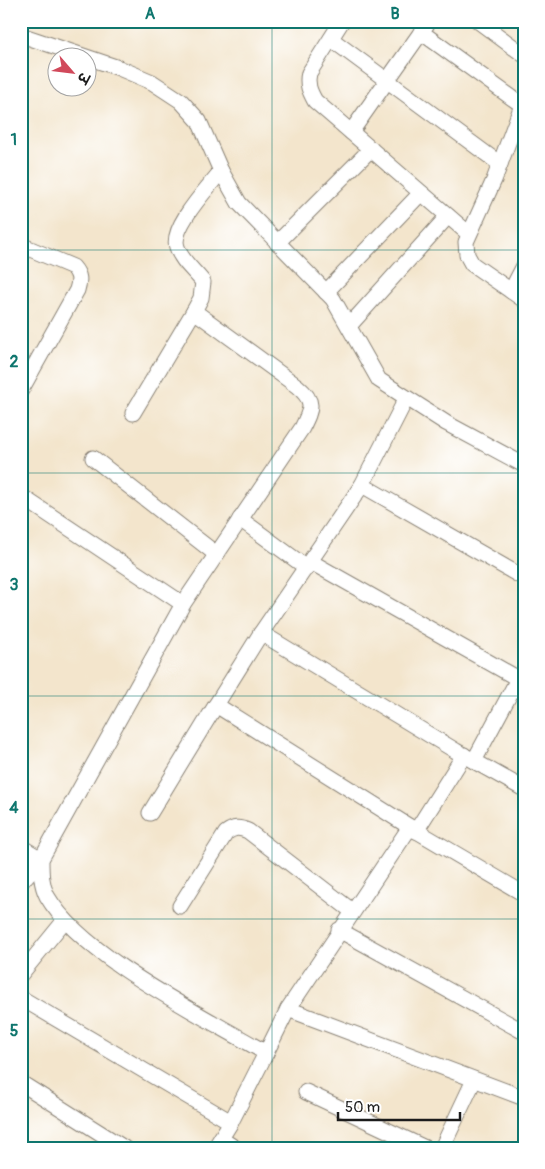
<svg xmlns="http://www.w3.org/2000/svg" width="545" height="1169" viewBox="0 0 545 1169" font-family="Pangolin,'Playpen Sans Deva',sans-serif">
	<style>
		.lines { fill: none; stroke-linecap: round; stroke-linejoin: round }
		.minor-casing { stroke: #888074; stroke-width: 17 }
		.minor { stroke: #fff; stroke-width: 15 }
		.grid { fill: none; stroke: #0f766e; stroke-width: 1; stroke-opacity: 0.55 }
		.neatline { fill: none; stroke: #0f766e; stroke-width: 2 }
		.grid-label { font-size: 16px; text-anchor: middle; font-weight: bold; fill: #0f766e }
	</style>
	<rect width="100%" height="100%" fill="#fff"/>
	<filter id="ink" filterUnits="userSpaceOnUse"><feTurbulence type="fractalNoise" baseFrequency=".02" numOctaves="2"/><feDisplacementMap in="SourceGraphic" scale="10" xChannelSelector="R" yChannelSelector="G"/><feConvolveMatrix kernelMatrix="1 2 1 2 8 2 1 2 1" color-interpolation-filters="sRGB"/></filter>
	<filter id="wash" filterUnits="userSpaceOnUse"><feTurbulence type="fractalNoise" baseFrequency=".0096" numOctaves="4" result="noise"/><feDisplacementMap in="SourceGraphic" scale="20" xChannelSelector="R" yChannelSelector="G"/><feGaussianBlur stdDeviation="1.12" result="paint"/><feColorMatrix in="noise" values="0 0 0 0 0 0 0 0 0 0 0 0 0 0 0 0 0 1.4 0 .05"/><feComposite in="paint" operator="in"/></filter>
	<g filter="url(#wash)">
		<rect width="100%" height="100%" fill="#f3e5cc"/>
	</g>
	<g filter="url(#ink)">
		<g class="lines">
			<g class="minor-casing">
				<g id="minor">
					<path d="M 342,21 L 309,73 C 306,84 310,92 315,101 L 469,234"/>
					<path d="M 478,21 L 524,55"/>
					<path d="M 421,32 L 522,105"/>
					<path d="M 21,35 L 119,68 L 152,82 L 181,101 L 199,121 L 221,171 L 239,203 L 333,299 L 379,380 L 446,423 L 524,465"/>
					<path d="M 331,39 L 500,164"/>
					<path d="M 524,100 L 494,180 L 466,242 L 467,255 L 472,264 L 524,300"/>
					<path d="M 351,132 L 429,21"/>
					<path d="M 277,243 L 371,149"/>
					<path d="M 21,245 L 73,267 C 80,275 80,280 77,290 L 21,390"/>
					<path d="M 511,291 L 524,266"/>
					<path d="M 326,292 L 421,193"/>
					<path d="M 194,311 L 201,298 L 203,282 C 195,271 181,261 177,247 C 170,227 209,187 221,171"/>
					<path d="M 349,326 L 448,216"/>
					<path d="M 406,399 L 362,485 L 261,633 L 216,705 L 410,827 L 524,894"/>
					<path d="M 133,413 L 194,311 L 297,386 C 315,401 312,408 302,428 L 183,604 L 41,859 C 41,872 41,884 47,896 C 82,957 204,1016 266,1053 L 288,1009 L 410,827"/>
					<path d="M 93,458 L 216,554"/>
					<path d="M 362,485 L 524,578"/>
					<path d="M 21,496 L 183,604"/>
					<path d="M 240,519 L 307,568"/>
					<path d="M 311,562 L 524,682"/>
					<path d="M 261,633 L 456,751 L 524,789"/>
					<path d="M 474,761 L 518,679"/>
					<path d="M 150,813 L 216,705"/>
					<path d="M 416,831 L 464,755"/>
					<path d="M 21,847 L 41,859 L 21,882"/>
					<path d="M 180,906 L 226,833 C 234,827 239,827 248,831 L 352,911"/>
					<path d="M 339,930 L 524,1032"/>
					<path d="M 21,974 L 65,920"/>
					<path d="M 21,998 L 231,1122"/>
					<path d="M 288,1009 L 524,1098"/>
					<path d="M 21,1083 L 124,1148"/>
					<path d="M 306,1092 L 425,1148"/>
					<path d="M 221,1139 L 235,1148"/>
					<path d="M 215,1148 L 231,1122 L 266,1053"/>
					<path d="M 442,1148 L 474,1080"/>
				</g>
			</g>
			<use href="#minor" class="minor"/>
		</g>
	</g>
	<path class="grid" d="M 272,21 L 272,1148M 21,250 L 524,250M 21,473 L 524,473M 21,696 L 524,696M 21,919 L 524,919"/>
	<rect width="545" height="1169" fill="none" stroke="#fff" stroke-width="55"/>
	<g transform="translate(72 72) rotate(118)"><circle r="24" fill="#ffffff" stroke="#a4a4a4"/>
	<path d="M0-4L9 19L0 12L-9 19Z" fill="#d1495b"/>
	<text y="-8" font-size="14" font-weight="bold" text-anchor="middle" fill="#1c1c1c">उ</text>
	</g>
	<path d="M338 1112v8h122v-8" fill="none" stroke="#1c1c1c" stroke-width="2.5"/>
	<text x="345" y="1112" font-size="15" fill="#1c1c1c" stroke="#ffffff" stroke-width="4" paint-order="stroke">50 m</text>
	<rect x="28" y="28" width="490" height="1114" class="neatline"/>
	<g class="grid-label">
		<text x="150" y="19">A</text>
		<text x="395" y="19">B</text>
		<text x="14" y="145">1</text>
		<text x="14" y="367">2</text>
		<text x="14" y="590">3</text>
		<text x="14" y="813">4</text>
		<text x="14" y="1036">5</text>
	</g>
</svg>
